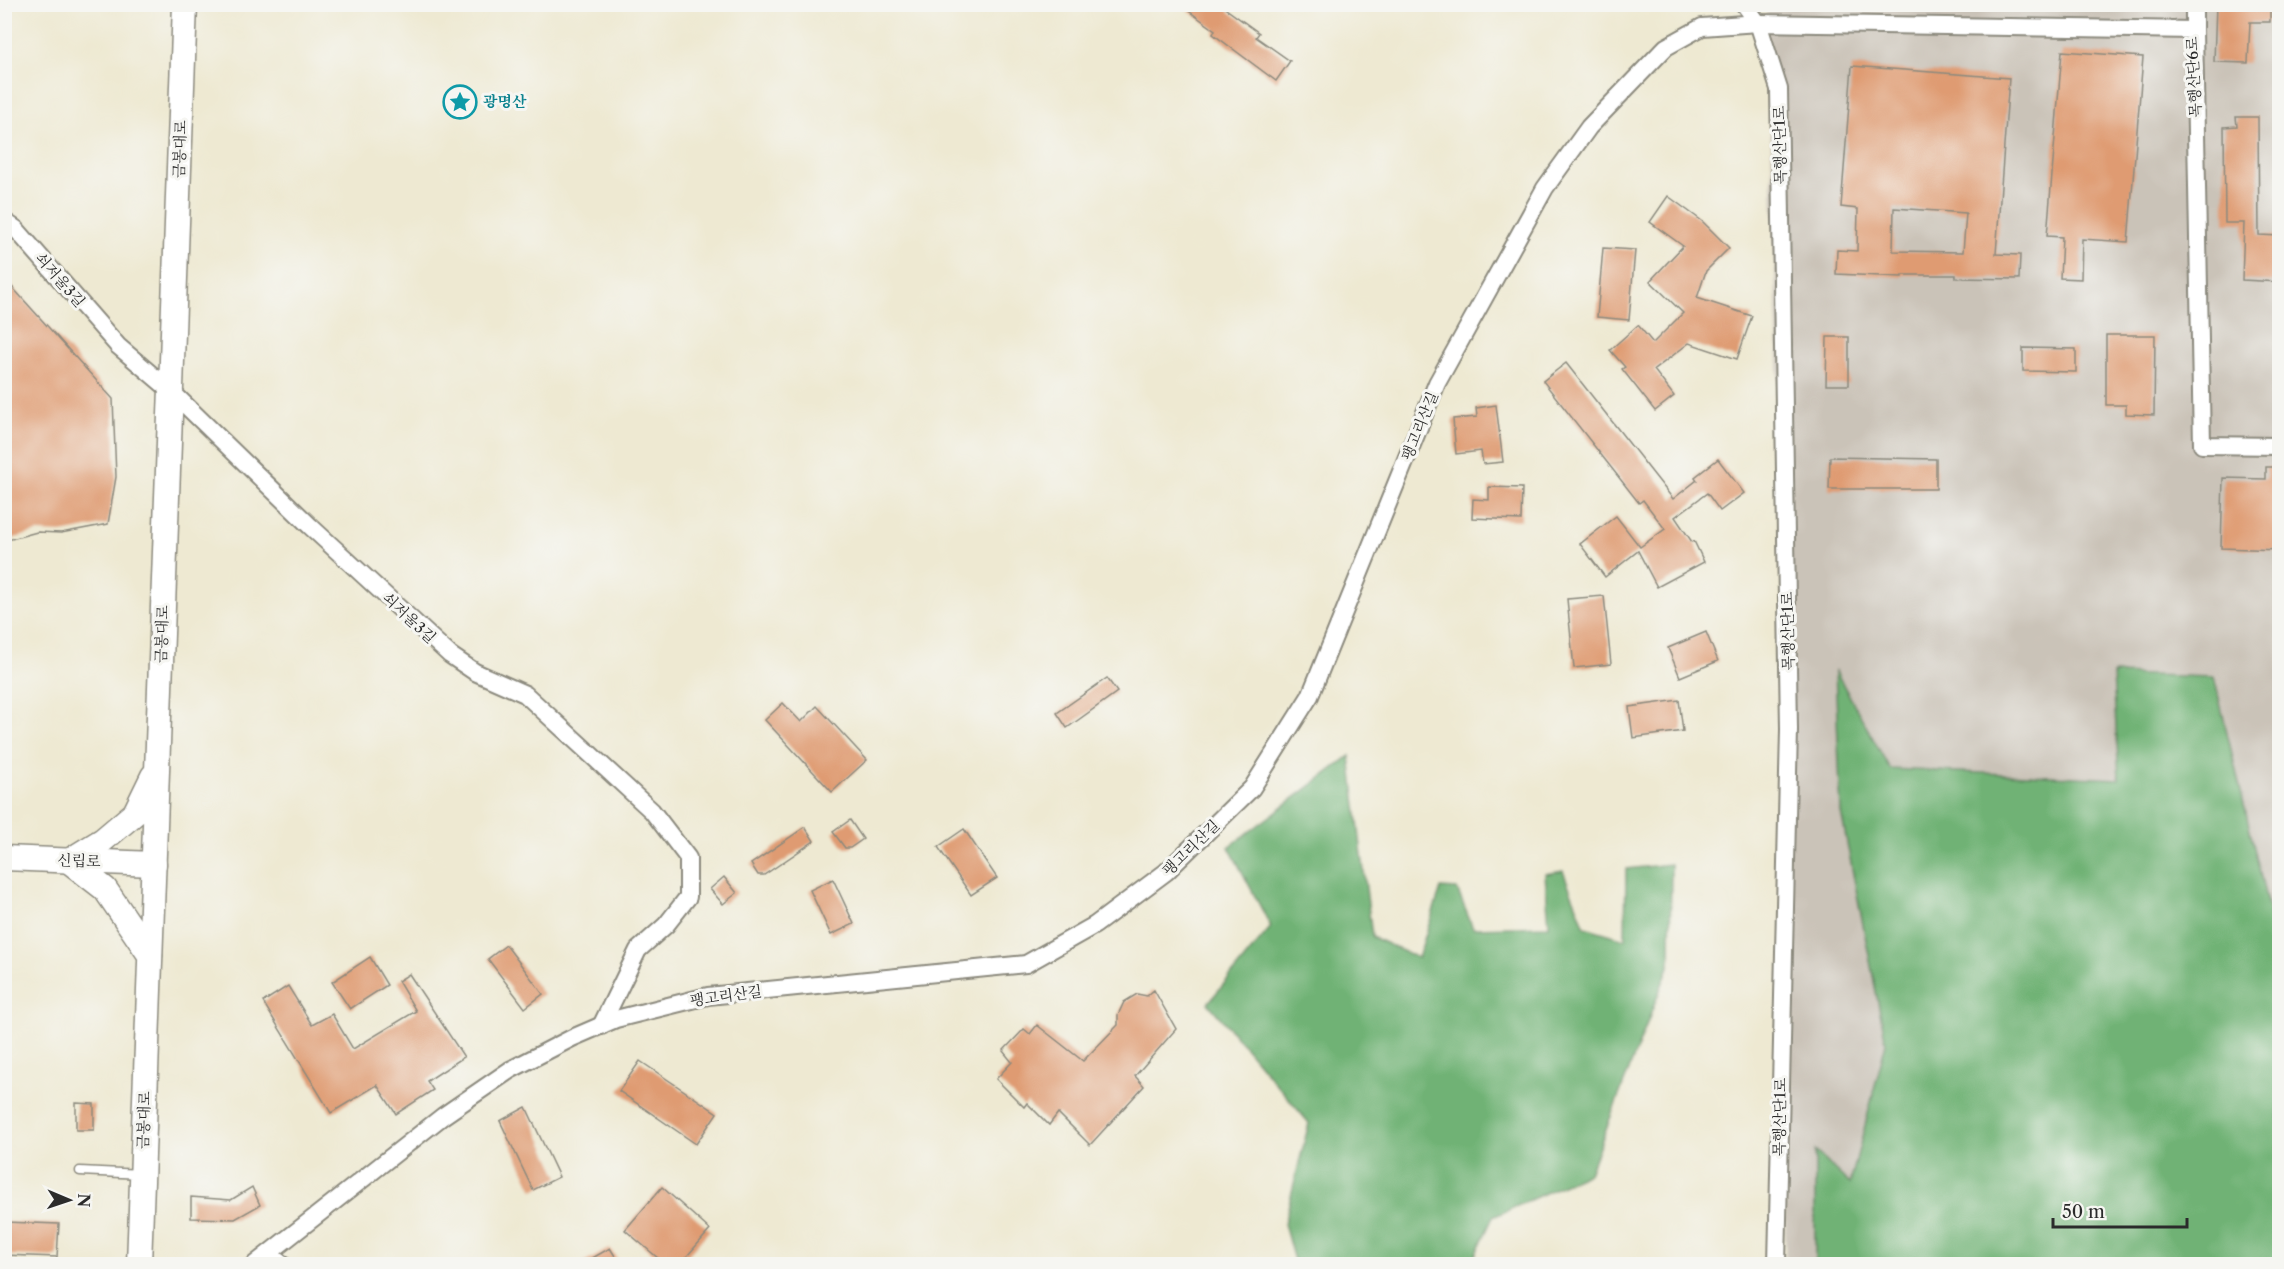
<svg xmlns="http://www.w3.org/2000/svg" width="2284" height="1269" viewBox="0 0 2284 1269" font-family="'Libre Caslon Text','Noto Serif KR',serif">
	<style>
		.industrial { fill: #cac3b8 }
		.forest { fill: #6fb274; stroke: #4d6e50; stroke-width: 1.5 }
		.building { fill: #df9b72; fill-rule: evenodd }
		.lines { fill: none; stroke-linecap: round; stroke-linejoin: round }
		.lane-casing { stroke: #8c8a7e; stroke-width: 11 }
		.street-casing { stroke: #8c8a7e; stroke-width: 20 }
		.secondary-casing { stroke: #8c8a7e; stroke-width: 27 }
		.lane { stroke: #fff; stroke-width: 8 }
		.street { stroke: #fff; stroke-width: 16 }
		.secondary { stroke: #fff; stroke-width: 24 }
		.labels { text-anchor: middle; stroke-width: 6; stroke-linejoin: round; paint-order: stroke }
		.street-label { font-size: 15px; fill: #2b2b2b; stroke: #f6f6f2 }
		.culture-label { font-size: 15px; font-weight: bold; fill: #0d838f; stroke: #f6f6f2; text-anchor: start }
	</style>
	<rect width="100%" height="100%" fill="#f6f6f2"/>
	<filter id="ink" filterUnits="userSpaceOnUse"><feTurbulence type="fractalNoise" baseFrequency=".0167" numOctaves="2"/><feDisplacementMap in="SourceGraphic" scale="12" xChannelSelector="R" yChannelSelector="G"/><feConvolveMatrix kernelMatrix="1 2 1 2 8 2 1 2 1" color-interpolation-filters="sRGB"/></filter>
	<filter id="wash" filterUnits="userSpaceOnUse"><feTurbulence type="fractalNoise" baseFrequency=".008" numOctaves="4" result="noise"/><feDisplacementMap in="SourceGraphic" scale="24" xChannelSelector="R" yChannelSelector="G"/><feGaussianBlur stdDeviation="1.35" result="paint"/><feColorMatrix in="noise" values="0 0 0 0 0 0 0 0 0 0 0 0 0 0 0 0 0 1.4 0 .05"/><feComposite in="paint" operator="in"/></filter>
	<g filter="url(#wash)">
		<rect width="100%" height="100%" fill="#eee9d2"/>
		<path class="industrial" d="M 1766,5 L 2279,5 L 2279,1264 L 1785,1264 L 1789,692 Z"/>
		<g class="forest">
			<path d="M 1835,670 L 1890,769 L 2119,779 L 2113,674 L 2214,677 L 2279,954 L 2279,1264 L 1815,1264 L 1815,1151 L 1850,1184 L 1886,1043 L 1841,812 Z"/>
			<path d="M 1350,756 L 1372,937 L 1418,958 L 1441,888 L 1457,889 L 1473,928 L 1549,926 L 1545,874 L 1563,871 L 1585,927 L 1625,939 L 1626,869 L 1671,864 L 1670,964 L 1589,1173 L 1493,1217 L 1471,1264 L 1295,1264 L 1284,1224 L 1309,1123 L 1208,1003 L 1271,927 L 1229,847 Z"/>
		</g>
		<g id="blocks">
			<g class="building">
				<path d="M 1179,4 L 1219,4 L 1259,33 L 1256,37 L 1290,61 L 1276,81 L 1213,34 L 1215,30 Z"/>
				<path d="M 2216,4 L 2270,4 L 2270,22 L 2250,22 L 2248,63 L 2214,62 Z"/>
				<path d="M 2062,51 L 2143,57 L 2128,242 L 2082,239 L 2081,279 L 2060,278 L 2062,237 L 2047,236 Z"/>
				<path d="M 1852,66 L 2009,78 L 1996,254 L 2020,255 L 2019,279 L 1956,278 L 1956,275 L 1902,275 L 1902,277 L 1836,274 L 1837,250 L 1857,251 L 1858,209 L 1841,207 ZM 1894,208 L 1966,213 L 1963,252 L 1893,251 Z"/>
				<path d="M 2236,117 L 2258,117 L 2259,235 L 2280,236 L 2280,282 L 2242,280 L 2244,223 L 2225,223 L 2224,127 L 2237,126 Z"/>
				<path d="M 1668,196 L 1702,221 L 1729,248 L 1706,271 L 1697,298 L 1752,316 L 1737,359 L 1689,343 L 1654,370 L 1674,396 L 1655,411 L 1622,369 L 1625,367 L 1610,350 L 1638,325 L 1653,343 L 1683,313 L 1650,281 L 1683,246 L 1650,222 Z"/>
				<path d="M 1603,248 L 1635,250 L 1629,320 L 1597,317 Z"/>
				<path d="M 4,278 L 113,399 L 116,477 L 108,524 L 61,533 L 37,532 L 4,541 Z"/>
				<path d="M 2106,335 L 2155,335 L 2154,415 L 2126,414 L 2126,405 L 2106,405 Z"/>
				<path d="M 1827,337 L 1849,337 L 1849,385 L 1826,385 Z"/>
				<path d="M 2023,348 L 2076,349 L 2076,372 L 2023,371 Z"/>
				<path d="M 1566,363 L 1673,499 L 1697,480 L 1695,477 L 1718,459 L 1744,493 L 1720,511 L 1707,493 L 1675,517 L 1692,542 L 1694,541 L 1704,562 L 1657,587 L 1638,551 L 1605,577 L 1580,544 L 1616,516 L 1640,547 L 1665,529 L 1643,500 L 1639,503 L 1543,381 Z"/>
				<path d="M 1496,405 L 1503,462 L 1483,464 L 1481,451 L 1456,454 L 1453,419 L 1477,417 L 1476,408 Z"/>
				<path d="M 1830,457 L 1936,459 L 1936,489 L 1829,489 Z"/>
				<path d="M 2266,467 L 2280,467 L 2280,550 L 2221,548 L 2223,478 L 2266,479 Z"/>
				<path d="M 1489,487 L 1522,488 L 1521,520 L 1472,518 L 1473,499 L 1489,500 Z"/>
				<path d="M 1604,596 L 1611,664 L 1574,668 L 1567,599 Z"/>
				<path d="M 1706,632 L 1718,661 L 1680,677 L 1668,648 Z"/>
				<path d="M 1107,678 L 1117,692 L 1067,728 L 1057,713 Z"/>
				<path d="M 1679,700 L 1683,731 L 1633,738 L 1629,707 Z"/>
				<path d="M 783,703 L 801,722 L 817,706 L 867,760 L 832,792 L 765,720 Z"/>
				<path d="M 850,820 L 863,839 L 850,848 L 845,848 L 833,832 Z"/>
				<path d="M 805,827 L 814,841 L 764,875 L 758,875 L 751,864 Z"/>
				<path d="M 964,829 L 997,878 L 971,895 L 938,847 Z"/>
				<path d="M 724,877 L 737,893 L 723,904 L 710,889 Z"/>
				<path d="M 833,879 L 854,924 L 831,935 L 810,890 Z"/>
				<path d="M 506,945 L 543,994 L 525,1008 L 488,959 Z"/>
				<path d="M 370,957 L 387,985 L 350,1009 L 332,982 Z"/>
				<path d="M 409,974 L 464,1057 L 427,1081 L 433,1090 L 396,1114 L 377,1085 L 331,1113 L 263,1002 L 288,986 L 312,1025 L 332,1014 L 353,1049 L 416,1011 L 398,981 Z"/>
				<path d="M 1154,990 L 1176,1029 L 1135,1076 L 1144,1086 L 1090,1145 L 1058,1113 L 1049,1125 L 1027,1103 L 1024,1107 L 996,1079 L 1012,1062 L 1003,1051 L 1024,1029 L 1030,1034 L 1037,1025 L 1083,1061 L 1118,1025 L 1118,1015 L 1124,1002 L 1137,994 L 1147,996 Z"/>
				<path d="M 640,1061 L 717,1113 L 696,1144 L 619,1091 Z"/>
				<path d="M 76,1103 L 94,1104 L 94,1130 L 76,1130 Z"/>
				<path d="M 526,1107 L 559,1177 L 533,1190 L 500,1121 Z"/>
				<path d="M 252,1187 L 260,1205 L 235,1219 L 191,1218 L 191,1197 L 231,1200 Z"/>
				<path d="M 662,1187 L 710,1230 L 680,1264 L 665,1264 L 625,1230 Z"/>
				<path d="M 4,1222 L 59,1224 L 57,1257 L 4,1255 Z"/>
				<path d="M 610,1248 L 620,1264 L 582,1264 Z"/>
			</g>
		</g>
	</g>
	<g filter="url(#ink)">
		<use href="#blocks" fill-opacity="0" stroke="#8c8a7e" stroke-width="1.5"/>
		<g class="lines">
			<g class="lane-casing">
				<path id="lane" d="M 80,1171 L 142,1174"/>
			</g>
			<g class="street-casing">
				<g id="street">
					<path d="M 1744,4 L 1758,23 L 1779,89 L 1789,729 L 1777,1264"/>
					<path d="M 2194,30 L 2194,4"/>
					<path d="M 4,221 L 16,229 L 118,346 L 171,391 L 310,526 L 450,655 L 475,672 L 525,694 L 652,811 L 688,858 L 688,897 L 666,925 L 638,950 L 601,1026"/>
					<path d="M 269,1254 L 282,1264"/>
					<path d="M 255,1264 L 443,1116 L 510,1070 L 572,1038 L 616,1019 L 708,996 L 1026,964 L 1095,925 L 1166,872 L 1252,788 L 1310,696 L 1437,383 L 1545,188 L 1589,127 L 1666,47 L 1702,27 L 1758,23 L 2194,30 L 2202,445 L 2280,446"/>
				</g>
			</g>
			<g class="secondary-casing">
				<g id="secondary">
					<path d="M 4,858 L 154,864"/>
					<path d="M 150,955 L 105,889 L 69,861 L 103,840 L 135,813 L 153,776"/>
					<path d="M 139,1264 L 185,4"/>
				</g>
			</g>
			<use href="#lane" class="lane"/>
			<use href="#street" class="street"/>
			<use href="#secondary" class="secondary"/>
		</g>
	</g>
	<defs>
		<g id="sight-ring" transform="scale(1.725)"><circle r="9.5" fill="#f6f6f2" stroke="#0f9aa8" stroke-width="1.5"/><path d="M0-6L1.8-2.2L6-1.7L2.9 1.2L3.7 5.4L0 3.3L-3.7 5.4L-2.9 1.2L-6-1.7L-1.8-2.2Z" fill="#0f9aa8"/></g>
	</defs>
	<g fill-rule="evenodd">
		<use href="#sight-ring" x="460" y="102"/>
	</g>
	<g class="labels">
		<g class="street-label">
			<text transform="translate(2194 77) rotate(-93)" y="5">목행산단6로</text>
			<text transform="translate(1780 145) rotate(-91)" y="5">목행산단1로</text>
			<text transform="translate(180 149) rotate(-88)" y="5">금봉대로</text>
			<text transform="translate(60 280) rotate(49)" y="5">쇠저울3길</text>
			<text transform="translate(1420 426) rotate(-68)" y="5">팽고리산길</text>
			<text transform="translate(409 618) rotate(43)" y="5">쇠저울3길</text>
			<text transform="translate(1788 631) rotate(-91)" y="5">목행산단1로</text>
			<text transform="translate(162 634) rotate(-88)" y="5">금봉대로</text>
			<text transform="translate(1191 848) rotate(-44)" y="5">팽고리산길</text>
			<text transform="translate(79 861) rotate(2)" y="5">신립로</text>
			<text transform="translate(726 996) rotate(-8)" y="5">팽고리산길</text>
			<text transform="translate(1780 1117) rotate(-89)" y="5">목행산단1로</text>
			<text transform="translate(144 1120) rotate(-88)" y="5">금봉대로</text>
		</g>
		<g class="culture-label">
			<text x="483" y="107">광명산</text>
		</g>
	</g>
	<rect width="2284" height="1269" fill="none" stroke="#f6f6f2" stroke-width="24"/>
	<g transform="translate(69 1200) rotate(92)" stroke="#f6f6f2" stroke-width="4.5" paint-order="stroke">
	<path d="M0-4.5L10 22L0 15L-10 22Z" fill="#2b2b2b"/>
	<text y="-9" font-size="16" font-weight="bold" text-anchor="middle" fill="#2b2b2b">N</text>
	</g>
	<path d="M2053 1218v9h134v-9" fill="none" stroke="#2b2b2b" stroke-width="3"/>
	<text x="2062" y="1218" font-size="18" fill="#2b2b2b" stroke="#f6f6f2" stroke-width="4.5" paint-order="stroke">50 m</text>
</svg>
